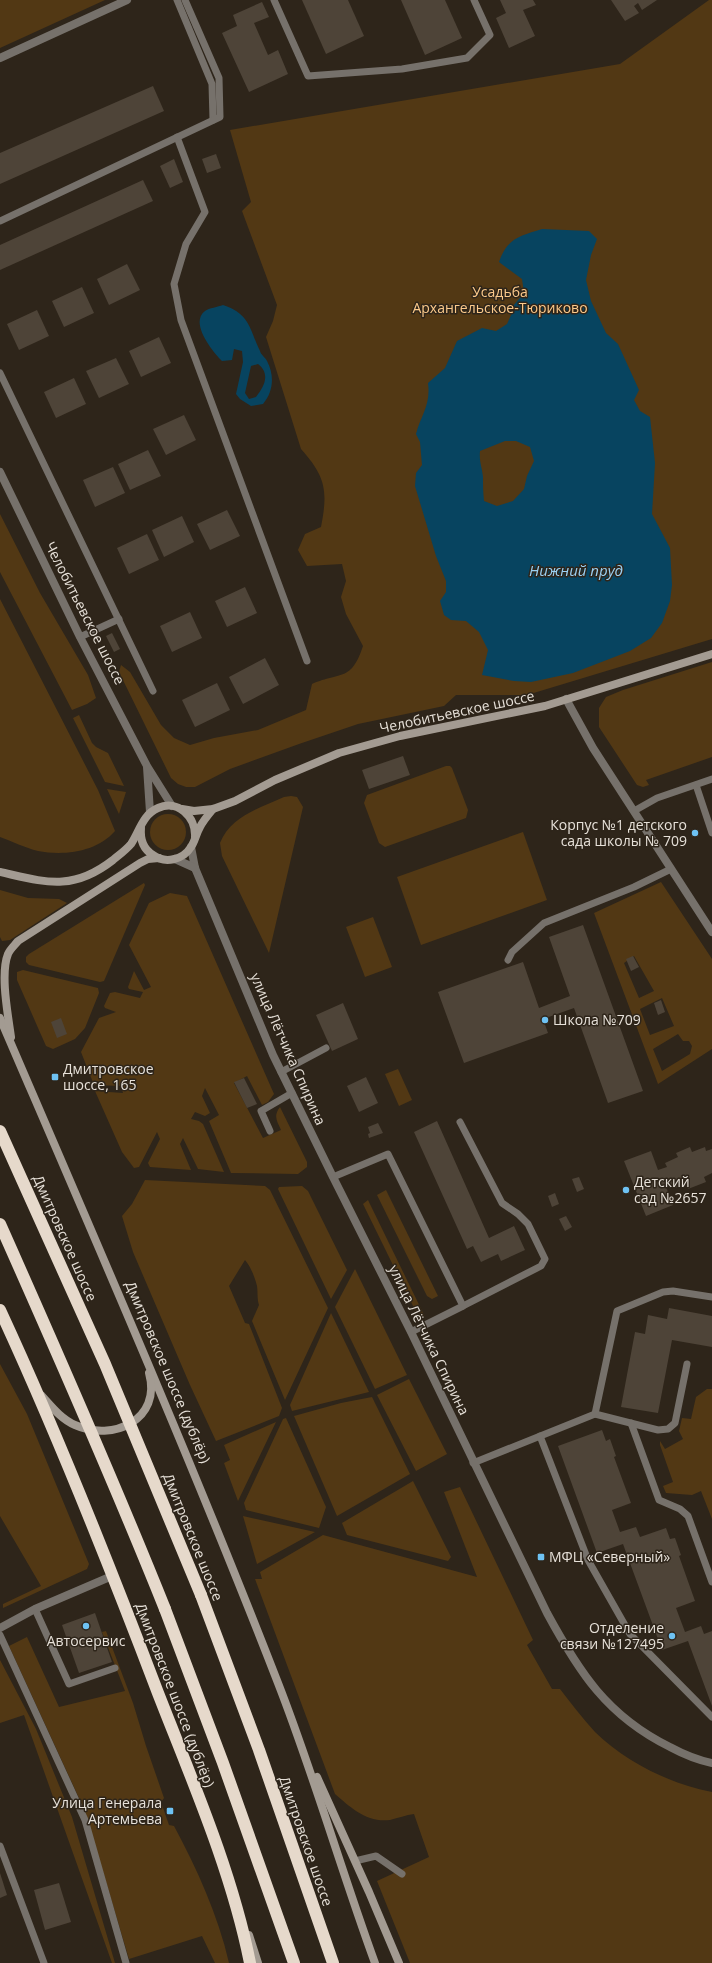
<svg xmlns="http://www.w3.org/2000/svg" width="712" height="1963" viewBox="0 0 712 1963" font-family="'Open Sans',sans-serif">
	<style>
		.green { fill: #523814; fill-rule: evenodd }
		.water { fill: #074460; fill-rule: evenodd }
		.building { fill: #4e4438 }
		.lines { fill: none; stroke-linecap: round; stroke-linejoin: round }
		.lane { stroke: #76716b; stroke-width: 7 }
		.street { stroke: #76716b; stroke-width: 8 }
		.secondary { stroke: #a39b92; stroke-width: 8 }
		.highway { stroke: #e6d9cb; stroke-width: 12 }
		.highway-bridge { stroke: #e6d9cb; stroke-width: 12 }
		.poi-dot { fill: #6ec2f3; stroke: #2e251a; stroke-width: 1.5 }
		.labels { text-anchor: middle; stroke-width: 3; stroke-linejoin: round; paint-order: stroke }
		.park-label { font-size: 14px; fill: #fcca8b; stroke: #2e251a }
		.street-label { font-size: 14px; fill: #e7e1d9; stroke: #2e251a }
		.poi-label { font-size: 14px; fill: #e7e1d9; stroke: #2e251a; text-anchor: start }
		.water-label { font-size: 15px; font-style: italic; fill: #9ad0f2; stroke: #2e251a }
	</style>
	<rect width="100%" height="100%" fill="#2e251a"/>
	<g class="green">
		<path d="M 0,0 L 105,0 L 0,48 Z"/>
		<path d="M 709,0 L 712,0 L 712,639 L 527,695 L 456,695 L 444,706 L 358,724 L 299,744 L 230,769 L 195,787 L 186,787 L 178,784 L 171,778 L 119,672 L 121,665 L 130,672 L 161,725 L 174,738 L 190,745 L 214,738 L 258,730 L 306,710 L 312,684 C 342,671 351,682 363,646 L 346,614 L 341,597 L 346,581 L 342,564 L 307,566 L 298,550 L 305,534 L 321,527 C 328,491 326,477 301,449 L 266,337 L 273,321 L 277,305 L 242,211 L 251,202 L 230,130 L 620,64 Z"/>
		<path d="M 0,514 L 40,593 L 88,675 L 96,698 L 87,704 L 72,710 L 0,572 Z"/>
		<path d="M 0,599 L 98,790 L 115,831 C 97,852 64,856 38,851 C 25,848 12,841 0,837 Z"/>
		<path d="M 712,662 L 712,757 L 646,780 L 649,785 L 643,787 L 637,785 L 599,727 L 599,708 L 606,697 L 623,690 Z"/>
		<path d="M 79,715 L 92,743 L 96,747 L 108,753 L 124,786 L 105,782 L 73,718 Z"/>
		<path d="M 446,766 L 450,766 L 452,768 L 468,810 L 466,818 L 385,847 L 379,843 L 364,803 L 367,795 Z"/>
		<path d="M 107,789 L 126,792 L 119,814 Z"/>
		<path d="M 291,796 L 297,797 L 303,807 L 269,953 L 222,856 L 220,843 C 231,816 260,808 284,797 Z"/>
		<circle cx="168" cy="832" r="18"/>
		<path d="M 523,832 L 547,900 L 421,945 L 397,877 Z"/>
		<path d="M 661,882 L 712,959 L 712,1049 L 658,1084 L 594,913 ZM 634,956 L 654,991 L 639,998 L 624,963 ZM 662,998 L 674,1026 L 650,1035 L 640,1009 ZM 678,1034 L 683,1041 L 689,1041 L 692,1046 L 690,1054 L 662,1071 L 653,1049 Z"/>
		<path d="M 144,883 L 145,885 L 104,981 L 100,982 L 29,965 L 26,962 L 26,957 L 29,954 Z"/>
		<path d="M 0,890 L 28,898 L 59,899 L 67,903 L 10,940 L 2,941 L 0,937 Z"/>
		<path d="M 170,893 L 187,896 L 274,1094 L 268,1102 L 262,1105 L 247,1076 L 234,1083 L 263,1138 L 281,1130 C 277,1121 273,1116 280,1107 L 307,1162 L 307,1167 L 298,1174 L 231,1173 L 209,1121 L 219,1115 L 205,1088 L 202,1096 L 210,1113 L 205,1116 L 195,1112 L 191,1119 L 199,1121 L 203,1124 L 224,1172 L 198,1169 L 183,1138 L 180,1144 L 191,1170 L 150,1167 L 148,1163 L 160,1139 L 157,1132 L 139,1167 L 134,1168 L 122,1152 L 95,1091 L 123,1093 L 121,1086 L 94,1085 L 81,1052 L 99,1018 L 116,1012 L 105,1008 L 104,1006 L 110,993 L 115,992 L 140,998 L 143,992 L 129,989 L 128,987 L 134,971 L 144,990 L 151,987 L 129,945 L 149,903 Z"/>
		<path d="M 373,917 L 392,967 L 365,977 L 346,927 Z"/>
		<path d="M 23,970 L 98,988 L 99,993 L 85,1028 L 75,1039 L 53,1049 L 46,1046 L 17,980 L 17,972 Z"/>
		<path d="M 398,1069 L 412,1100 L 399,1106 L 385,1074 Z"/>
		<path d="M 145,1180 L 265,1186 L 270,1190 L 328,1308 L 285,1400 L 252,1321 L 259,1305 C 257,1299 258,1293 257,1286 C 255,1278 251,1267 245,1260 L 229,1286 L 245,1323 L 249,1324 L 282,1408 L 279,1416 L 216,1441 L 190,1385 L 133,1252 L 122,1216 L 132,1204 Z"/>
		<path d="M 302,1186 L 308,1191 L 347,1270 L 331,1299 L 278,1189 L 279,1187 Z"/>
		<path d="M 386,1190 L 438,1296 L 432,1299 L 427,1296 L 377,1195 Z"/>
		<path d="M 368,1200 L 425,1317 L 415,1310 L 363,1204 Z"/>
		<path d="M 355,1269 L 407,1375 L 375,1389 L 335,1307 Z"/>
		<path d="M 331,1313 L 369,1392 L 292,1411 L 290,1405 Z"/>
		<path d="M 0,1364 L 27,1414 L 89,1564 L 87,1569 L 3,1608 L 3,1604 L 41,1586 L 0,1516 Z"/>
		<path d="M 409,1379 L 447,1454 L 416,1471 L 377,1395 Z"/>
		<path d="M 707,1389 L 712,1389 L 712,1519 L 701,1491 L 692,1495 L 666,1493 L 663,1486 L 673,1482 L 660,1445 L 660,1441 L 665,1449 L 683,1439 L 679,1431 L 682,1418 L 691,1419 L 696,1397 Z"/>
		<path d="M 372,1397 L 410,1474 L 337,1516 L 294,1416 L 341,1403 Z"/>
		<path d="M 286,1418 L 326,1507 L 319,1528 L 246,1510 L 244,1503 L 283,1419 Z"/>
		<path d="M 276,1422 L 238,1501 L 224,1463 L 230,1460 L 224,1445 Z"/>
		<path d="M 413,1481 L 451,1557 L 448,1561 L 347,1535 L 342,1523 Z"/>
		<path d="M 460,1487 L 533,1640 L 527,1645 L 552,1689 L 560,1689 C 571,1703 582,1718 595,1732 C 626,1762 670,1784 712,1792 L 712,1963 L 410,1963 L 377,1881 L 429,1857 L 414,1814 C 406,1815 398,1818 390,1820 C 367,1823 350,1807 335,1794 L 255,1579 L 262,1579 L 260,1572 L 323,1535 L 477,1577 L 444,1492 Z"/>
		<path d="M 243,1516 L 315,1532 L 257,1564 Z"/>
		<path d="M 106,1631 L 133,1703 L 146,1746 L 164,1798 L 161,1802 L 169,1825 L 174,1826 C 197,1869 218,1915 229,1963 L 215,1963 L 202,1936 L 129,1959 L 85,1811 L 9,1646 L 27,1637 L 59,1707 L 125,1691 L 102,1632 Z"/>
		<path d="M 0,1660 L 36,1729 L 72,1817 L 115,1963 L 112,1963 L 24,1715 L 0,1723 Z"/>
	</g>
	<g class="water">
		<path d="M 542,229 L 589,231 L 597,239 L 591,255 L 586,280 L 591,301 L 606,333 L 618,344 L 639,390 L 634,400 L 640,411 L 650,417 L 655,463 L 652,514 L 670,548 L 672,585 L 670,601 L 662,623 L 651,638 L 630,651 L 573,673 L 531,682 L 514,681 L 482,675 L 488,650 L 479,632 L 466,621 L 451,620 L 444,615 L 440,601 L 446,592 L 446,581 L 436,556 L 415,486 L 416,473 L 422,465 L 420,442 L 416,434 C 421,415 431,405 428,383 L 445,368 L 457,341 L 482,328 L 496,331 L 507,324 L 512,313 L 513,306 L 524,293 L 522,279 L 499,262 C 507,238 520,236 542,229 ZM 505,441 L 516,441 L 530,447 L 534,461 L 527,476 L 524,489 L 513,501 L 497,506 L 484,501 C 483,492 483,485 483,477 C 482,467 479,462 480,451 Z"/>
		<path d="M 223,305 C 250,314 249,328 260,351 C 261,355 265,357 267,361 C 275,376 273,392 263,404 L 251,406 L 240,399 L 236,394 L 243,362 L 242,351 L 234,349 L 232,360 L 222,361 C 213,352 189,323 205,311 C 209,308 218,307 223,305 ZM 258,364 C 271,374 264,387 256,397 L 249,399 L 245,393 L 251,366 Z"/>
	</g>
	<g class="building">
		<path d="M 302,0 L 348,0 L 364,36 L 326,54 Z"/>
		<path d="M 401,0 L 445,0 L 462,38 L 425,55 Z"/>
		<path d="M 500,0 L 533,0 L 536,5 L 523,10 L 535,36 L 509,48 L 496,18 L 506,13 Z"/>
		<path d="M 611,0 L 657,0 L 642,10 L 638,3 L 634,6 L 639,13 L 625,21 Z"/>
		<path d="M 262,2 L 269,17 L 254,23 L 268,55 L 278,50 L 288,74 L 249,92 L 222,33 L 237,26 L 233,15 Z"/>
		<path d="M 153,86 L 164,111 L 0,184 L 0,153 Z"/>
		<path d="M 216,154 L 221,168 L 207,173 L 202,159 Z"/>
		<path d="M 174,159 L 183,182 L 170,188 L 160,166 Z"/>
		<path d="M 143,180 L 153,201 L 0,270 L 0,245 Z"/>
		<path d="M 127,264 L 140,290 L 109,305 L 97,279 Z"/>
		<path d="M 82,287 L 94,313 L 64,327 L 52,301 Z"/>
		<path d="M 37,310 L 49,336 L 19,350 L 7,324 Z"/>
		<path d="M 159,337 L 171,363 L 141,377 L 129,351 Z"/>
		<path d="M 116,358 L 129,384 L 99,398 L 86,371 Z"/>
		<path d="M 74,378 L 86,404 L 56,418 L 44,392 Z"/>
		<path d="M 184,415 L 196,440 L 166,455 L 153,429 Z"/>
		<path d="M 148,450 L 161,476 L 130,490 L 118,464 Z"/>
		<path d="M 113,467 L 125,493 L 95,507 L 83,480 Z"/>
		<path d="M 227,510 L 240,536 L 210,550 L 197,524 Z"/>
		<path d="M 182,516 L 194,542 L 164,557 L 152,530 Z"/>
		<path d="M 147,534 L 159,560 L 129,574 L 117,548 Z"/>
		<path d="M 245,587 L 257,613 L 227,627 L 215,601 Z"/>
		<path d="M 190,612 L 202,638 L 172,652 L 160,626 Z"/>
		<path d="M 112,633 L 120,649 L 114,652 L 106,636 Z"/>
		<path d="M 265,658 L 279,685 L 243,704 L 229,677 Z"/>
		<path d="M 217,683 L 230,710 L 195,727 L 182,700 Z"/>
		<path d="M 403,756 L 410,775 L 369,789 L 362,770 Z"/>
		<path d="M 583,925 L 643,1091 L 608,1103 L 574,1008 L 543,1019 L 548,1033 L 464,1063 L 438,992 L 523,962 L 539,1008 L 570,996 L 549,937 Z"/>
		<path d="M 633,956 L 639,967 L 631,971 L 626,959 Z"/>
		<path d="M 661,1000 L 665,1012 L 658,1015 L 654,1003 Z"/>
		<path d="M 343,1003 L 358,1039 L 332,1051 L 316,1015 Z"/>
		<path d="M 61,1018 L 67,1034 L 57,1038 L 51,1022 Z"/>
		<path d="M 366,1077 L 378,1103 L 359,1112 L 347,1086 Z"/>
		<path d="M 244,1078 L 257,1104 L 247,1108 L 234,1082 Z"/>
		<path d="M 437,1121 L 489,1238 L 514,1226 L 525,1250 L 501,1261 L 498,1254 L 481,1262 L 473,1246 L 467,1249 L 414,1132 Z"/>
		<path d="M 378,1123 L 383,1133 L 369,1138 L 368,1134 L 370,1133 L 368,1127 Z"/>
		<path d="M 690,1147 L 692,1152 L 705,1147 L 706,1151 L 712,1149 L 712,1173 L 704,1177 L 706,1182 L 688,1189 L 686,1183 L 675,1188 L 673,1184 L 666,1187 L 673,1205 L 646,1216 L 624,1161 L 651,1151 L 658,1170 L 667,1167 L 665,1163 L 678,1157 L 676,1153 Z"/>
		<path d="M 579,1177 L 584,1189 L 577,1192 L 572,1179 Z"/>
		<path d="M 555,1193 L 559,1204 L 552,1207 L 548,1196 Z"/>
		<path d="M 566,1216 L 572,1227 L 565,1231 L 559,1219 Z"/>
		<path d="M 669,1308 L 712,1316 L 712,1347 L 672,1340 L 658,1413 L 621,1407 L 635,1332 L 645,1334 L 648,1315 L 667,1319 Z"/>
		<path d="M 602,1430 L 606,1441 L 610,1439 L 616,1456 L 614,1457 L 631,1503 L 612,1510 L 620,1532 L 636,1527 L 640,1537 L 666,1528 L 670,1539 L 675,1538 L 681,1555 L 679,1556 L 695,1601 L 676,1608 L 685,1632 L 701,1626 L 704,1634 L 712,1631 L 712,1706 L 688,1641 L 662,1650 L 623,1544 L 597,1553 L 558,1446 Z"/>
		<path d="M 95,1613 L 112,1662 L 79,1673 L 62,1625 Z"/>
		<path d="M 0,1873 L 7,1895 L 0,1898 Z"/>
		<path d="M 59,1883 L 71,1922 L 45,1930 L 34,1890 Z"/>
	</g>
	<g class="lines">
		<g class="lane">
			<path d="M 177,0 L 212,84 L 213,120"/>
			<path d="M 274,0 L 308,76 L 402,69 L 467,58 L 490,35 L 474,0"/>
			<path d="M 177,137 L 205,212 L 186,244 L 174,284 L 181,320 L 307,661"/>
			<path d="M 0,221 L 220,117 L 219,78 L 185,0"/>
			<path d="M 0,373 L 153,691"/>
			<path d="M 80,637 L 119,619"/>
			<path d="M 696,785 L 712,833"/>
			<path d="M 634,811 L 657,798 L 712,779"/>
			<path d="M 508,960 L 512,952 L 544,923 L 634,887 L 671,869"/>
			<path d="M 281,1072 L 326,1048"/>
			<path d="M 460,1122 L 502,1203 L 518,1214 L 528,1224 L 545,1259 L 541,1266 L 463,1306"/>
			<path d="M 270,1131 L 261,1111 L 292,1093"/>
			<path d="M 333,1177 L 388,1154 L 463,1306 L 411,1332"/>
			<path d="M 595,1414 L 658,1430 L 668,1429 L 675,1423 L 687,1364"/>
			<path d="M 631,1423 L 659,1500 L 680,1509 L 688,1516 L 712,1582"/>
			<path d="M 540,1436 L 588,1560 L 630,1634 L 712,1717"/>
			<path d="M 473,1463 L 595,1414 L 617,1311 L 663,1292 L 673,1291 L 712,1297"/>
			<path d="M 35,1609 L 69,1684 L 115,1668"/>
			<path d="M 0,1635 L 85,1820 L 126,1963"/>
			<path d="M 0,1846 L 44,1963"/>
			<path d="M 355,1861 L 376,1856 L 402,1874"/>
		</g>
		<g class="street">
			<path d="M 0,58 L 127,0"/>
			<path d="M 0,472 L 80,637 L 147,766 L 172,806"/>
			<path d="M 566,699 L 593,748 L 712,932"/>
			<path d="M 147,767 L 150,812"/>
			<path d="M 191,847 L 195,868 L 273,1055 L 333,1177 L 411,1332 L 547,1613 C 579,1672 607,1716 670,1747 C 683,1754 697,1760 712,1763"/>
			<path d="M 175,859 L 195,868"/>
			<path d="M 0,1628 L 35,1609 L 112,1576"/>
		</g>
		<g class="secondary">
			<path d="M 182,809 L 194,811 L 213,809 L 235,801 L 275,780 L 339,753 L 400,736 L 545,706 L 712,654"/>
			<path d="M 141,828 C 140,839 143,849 153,855 C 165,864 183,860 191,847 C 195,841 196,834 200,827 C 203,821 208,815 213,809"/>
			<path d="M 0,872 C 45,882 72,892 113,860 C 119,855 126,850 131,844 C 139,832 143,814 158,808 C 178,799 196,817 195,837"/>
			<path d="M 0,1018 C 95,1239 191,1459 278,1683 C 314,1775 341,1870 375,1963"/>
			<path d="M 11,1037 C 8,1015 0,974 8,954 C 10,949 15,945 18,941 L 140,863 L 148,859 L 159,858"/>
			<path d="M 41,1395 C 51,1406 61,1419 75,1425 C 113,1442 162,1420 149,1373"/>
			<path d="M 317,1777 L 369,1892 L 399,1963"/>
			<path d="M 249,1935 L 258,1963"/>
		</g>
		<g class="highway">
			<path d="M 0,1310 C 58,1435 109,1564 158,1693 C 192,1780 232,1872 250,1963"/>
			<path d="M 201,1595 L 259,1750 L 333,1963"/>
			<path d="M 165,1609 L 223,1763 L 294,1963"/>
		</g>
		<g class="highway-bridge">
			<path d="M 0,1131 L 105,1364 L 201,1595"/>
			<path d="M 0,1224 C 57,1352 113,1479 165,1609"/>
		</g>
	</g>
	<g class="poi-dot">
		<circle cx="695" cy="833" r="4"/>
		<circle cx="545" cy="1020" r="4"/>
		<rect x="51" y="1073" width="8" height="8" rx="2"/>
		<circle cx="626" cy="1190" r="4"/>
		<rect x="537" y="1553" width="8" height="8" rx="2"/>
		<circle cx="86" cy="1626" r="4"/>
		<circle cx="672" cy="1636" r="4"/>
		<rect x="166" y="1807" width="8" height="8" rx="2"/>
	</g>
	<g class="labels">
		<g class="park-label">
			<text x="500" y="297">Усадьба<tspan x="500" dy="16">Архангельское-Тюриково</tspan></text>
		</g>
		<g class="street-label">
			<text transform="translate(85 613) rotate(63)" y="5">Челобитьевское шоссе</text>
			<text transform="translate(457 712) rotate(-12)" y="5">Челобитьевское шоссе</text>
			<text transform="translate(288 1049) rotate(66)" y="5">улица Лётчика Спирина</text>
			<text transform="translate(65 1238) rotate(66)" y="5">Дмитровское шоссе</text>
			<text transform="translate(429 1340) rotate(64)" y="5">улица Лётчика Спирина</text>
			<text transform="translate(168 1372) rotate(67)" y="5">Дмитровское шоссе (дублёр)</text>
			<text transform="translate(193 1537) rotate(68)" y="5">Дмитровское шоссе</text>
			<text transform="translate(175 1695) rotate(69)" y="5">Дмитровское шоссе (дублёр)</text>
			<text transform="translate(306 1841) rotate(71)" y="5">Дмитровское шоссе</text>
		</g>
		<g class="poi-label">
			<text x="687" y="830" text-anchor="end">Корпус №1 детского<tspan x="687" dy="16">сада школы № 709</tspan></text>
			<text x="553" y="1025">Школа №709</text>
			<text x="63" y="1074">Дмитровское<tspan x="63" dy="16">шоссе, 165</tspan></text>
			<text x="634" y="1187">Детский<tspan x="634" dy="16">сад №2657</tspan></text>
			<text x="549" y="1562">МФЦ «Северный»</text>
			<text x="664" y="1633" text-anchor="end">Отделение<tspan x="664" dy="16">связи №127495</tspan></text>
			<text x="86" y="1646" text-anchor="middle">Автосервис</text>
			<text x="162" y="1808" text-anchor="end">Улица Генерала<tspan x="162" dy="16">Артемьева</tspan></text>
		</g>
		<g class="water-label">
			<text x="576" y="576">Нижний пруд</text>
		</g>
	</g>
</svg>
